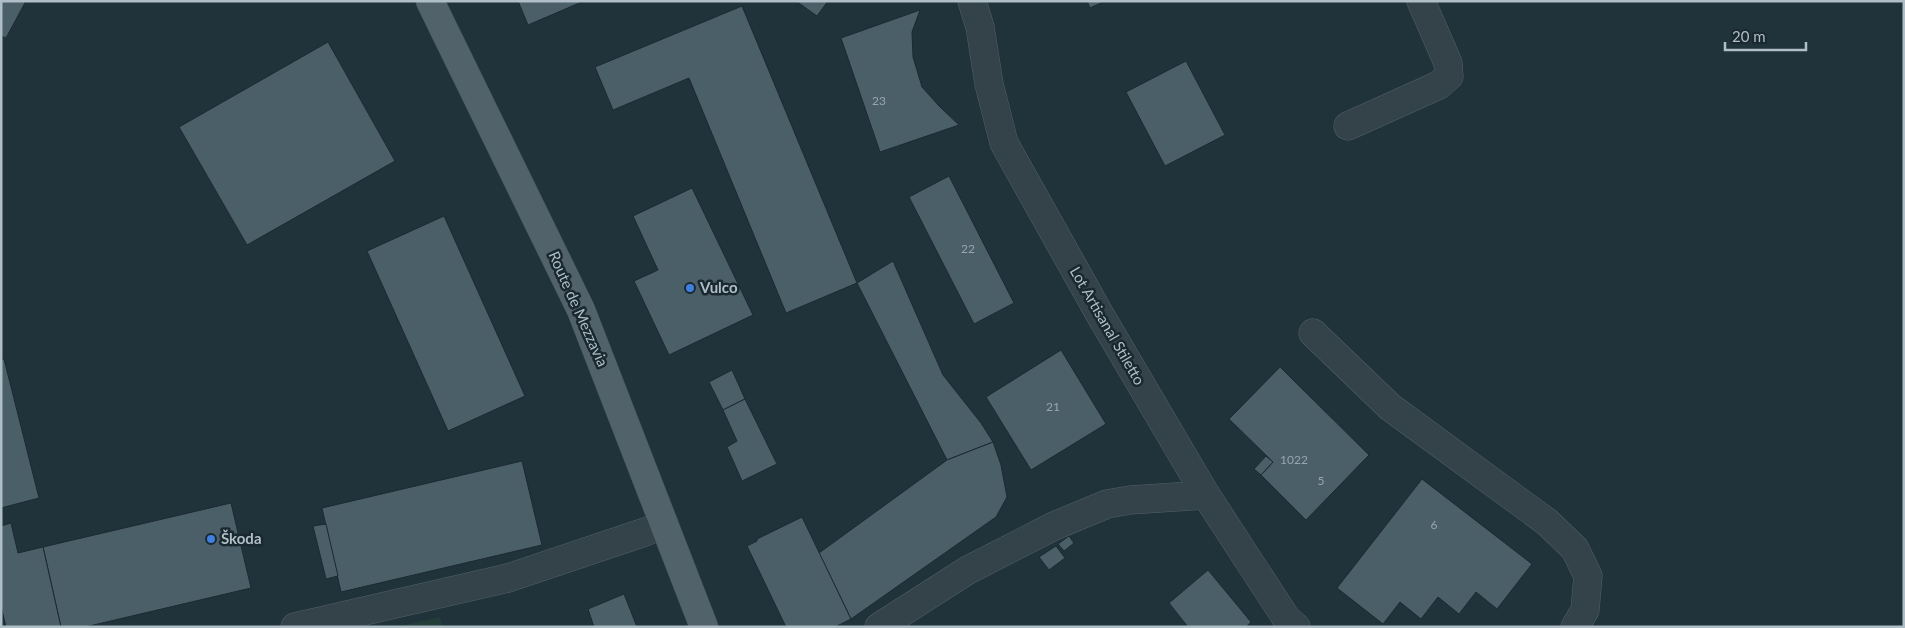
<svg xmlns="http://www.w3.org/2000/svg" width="1905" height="628" viewBox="0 0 1905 628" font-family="Lato,sans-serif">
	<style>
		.green { fill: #233d39 }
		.building { fill: #4b5f69; stroke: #1c2a31 }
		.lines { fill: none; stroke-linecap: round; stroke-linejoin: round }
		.minor-casing { stroke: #526168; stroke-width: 29 }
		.major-casing { stroke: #414f57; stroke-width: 29 }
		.minor { stroke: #34434a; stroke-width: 28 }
		.major { stroke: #52626b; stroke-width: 28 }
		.shop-dot { fill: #3f7fe0; stroke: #1a282f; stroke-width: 2 }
		.labels { text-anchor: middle; stroke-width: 5; stroke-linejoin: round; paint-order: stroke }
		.number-label { font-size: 12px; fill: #96a6b0 }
		.poi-label { font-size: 15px; font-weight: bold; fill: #afbec7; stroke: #1a282f; text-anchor: start }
		.street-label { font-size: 15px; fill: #afbec7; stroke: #1a282f }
	</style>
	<rect width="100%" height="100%" fill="#20323a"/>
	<path class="green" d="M 440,617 L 442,627 L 395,627 Z"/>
	<g class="building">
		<path d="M 1,1 L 26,1 L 6,38 L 1,36 Z"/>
		<path d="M 518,1 L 584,1 L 528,25 Z"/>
		<path d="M 796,1 L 828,1 L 817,16 Z"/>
		<path d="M 1087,1 L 1105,1 L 1090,8 Z"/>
		<path d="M 742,6 L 857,283 L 786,313 L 689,78 L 613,110 L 595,67 Z"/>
		<path d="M 920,10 L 912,32 L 913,57 L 922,87 L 939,106 L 959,125 L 880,152 L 841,38 Z"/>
		<path d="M 328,42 L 395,161 L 247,245 L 179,127 Z"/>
		<path d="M 1186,61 L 1225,135 L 1165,166 L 1126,92 Z"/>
		<path d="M 949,176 L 1014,303 L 974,324 L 909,197 Z"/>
		<path d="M 692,188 L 753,315 L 669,355 L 634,281 L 658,270 L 633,216 Z"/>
		<path d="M 444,216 L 525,396 L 448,431 L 367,251 Z"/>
		<path d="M 893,261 L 943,375 L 981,423 L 993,442 L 947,460 L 857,283 Z"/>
		<path d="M 1061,350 L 1106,424 L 1031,470 L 986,397 Z"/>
		<path d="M 4,359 L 39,498 L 1,508 L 1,360 Z"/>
		<path d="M 1280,367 L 1369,455 L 1306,520 L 1261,475 L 1273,462 L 1229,419 Z"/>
		<path d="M 732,370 L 745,399 L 723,410 L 709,382 Z"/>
		<path d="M 745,399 L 777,464 L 742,481 L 727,447 L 737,441 L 723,410 Z"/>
		<path d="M 993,442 L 1001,465 L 1007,497 L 996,517 L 851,619 L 819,553 L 947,460 Z"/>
		<path d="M 1266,456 L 1273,462 L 1261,475 L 1254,469 Z"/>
		<path d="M 522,461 L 542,545 L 341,592 L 322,508 Z"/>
		<path d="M 1422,479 L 1532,564 L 1497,609 L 1476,592 L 1459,614 L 1438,597 L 1421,619 L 1400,602 L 1383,624 L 1337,588 Z"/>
		<path d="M 231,503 L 251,588 L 85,627 L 61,627 L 43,547 Z"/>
		<path d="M 802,517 L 851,619 L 835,627 L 786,627 L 747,546 L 757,541 L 757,539 Z"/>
		<path d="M 11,523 L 18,553 L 43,547 L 61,627 L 6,627 L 1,606 L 1,526 Z"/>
		<path d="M 326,524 L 338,576 L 326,579 L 313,526 Z"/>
		<path d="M 1069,536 L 1074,543 L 1064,551 L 1058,544 Z"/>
		<path d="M 1056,546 L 1065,558 L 1049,570 L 1039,557 Z"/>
		<path d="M 1208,570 L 1251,622 L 1246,627 L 1188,627 L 1169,603 Z"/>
		<path d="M 624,594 L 637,627 L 594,627 L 588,609 Z"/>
	</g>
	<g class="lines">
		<g class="minor-casing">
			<g id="minor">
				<path d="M 972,1 L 980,27 L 989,84 L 1004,143 L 1099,313 L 1206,495 L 1286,618 L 1296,627"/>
				<path d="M 1348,126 L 1439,85 L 1449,76 L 1448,63 L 1421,1"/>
				<path d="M 1313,333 L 1390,407 L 1547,522 L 1575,549 L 1588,576 L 1585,610 L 1575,627"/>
				<path d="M 295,627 L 508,578 L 645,532 L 664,524"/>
				<path d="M 879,627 L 968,570 L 1054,526 L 1107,504 L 1130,500 L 1206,495"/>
			</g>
		</g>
		<g class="major-casing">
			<path id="major" d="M 430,1 L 581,310 L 704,627"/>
		</g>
		<use href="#minor" class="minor"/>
		<use href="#major" class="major"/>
	</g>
	<g class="shop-dot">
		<circle cx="690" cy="288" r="5"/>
		<circle cx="211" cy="539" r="5"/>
	</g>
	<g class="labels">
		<g class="number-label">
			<text x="879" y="105">23</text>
			<text x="968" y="253">22</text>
			<text x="1053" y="411">21</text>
			<text x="1294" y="464">1022</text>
			<text x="1321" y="485">5</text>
			<text x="1434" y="529">6</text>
		</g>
		<g class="poi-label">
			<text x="700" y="293">Vulco</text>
			<text x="221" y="544">Škoda</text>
		</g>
		<g class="street-label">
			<text transform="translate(578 309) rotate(66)" y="5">Route de Mezzavia</text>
			<text transform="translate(1107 326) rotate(60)" y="5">Lot Artisanal Stiletto</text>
		</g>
	</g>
	<rect width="1905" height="628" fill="none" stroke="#afbec7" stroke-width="5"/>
	<path d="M1725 42v8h81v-8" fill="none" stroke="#afbec7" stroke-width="2.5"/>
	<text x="1732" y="42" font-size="15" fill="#afbec7" stroke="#1a282f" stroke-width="4" paint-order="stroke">20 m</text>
</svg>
